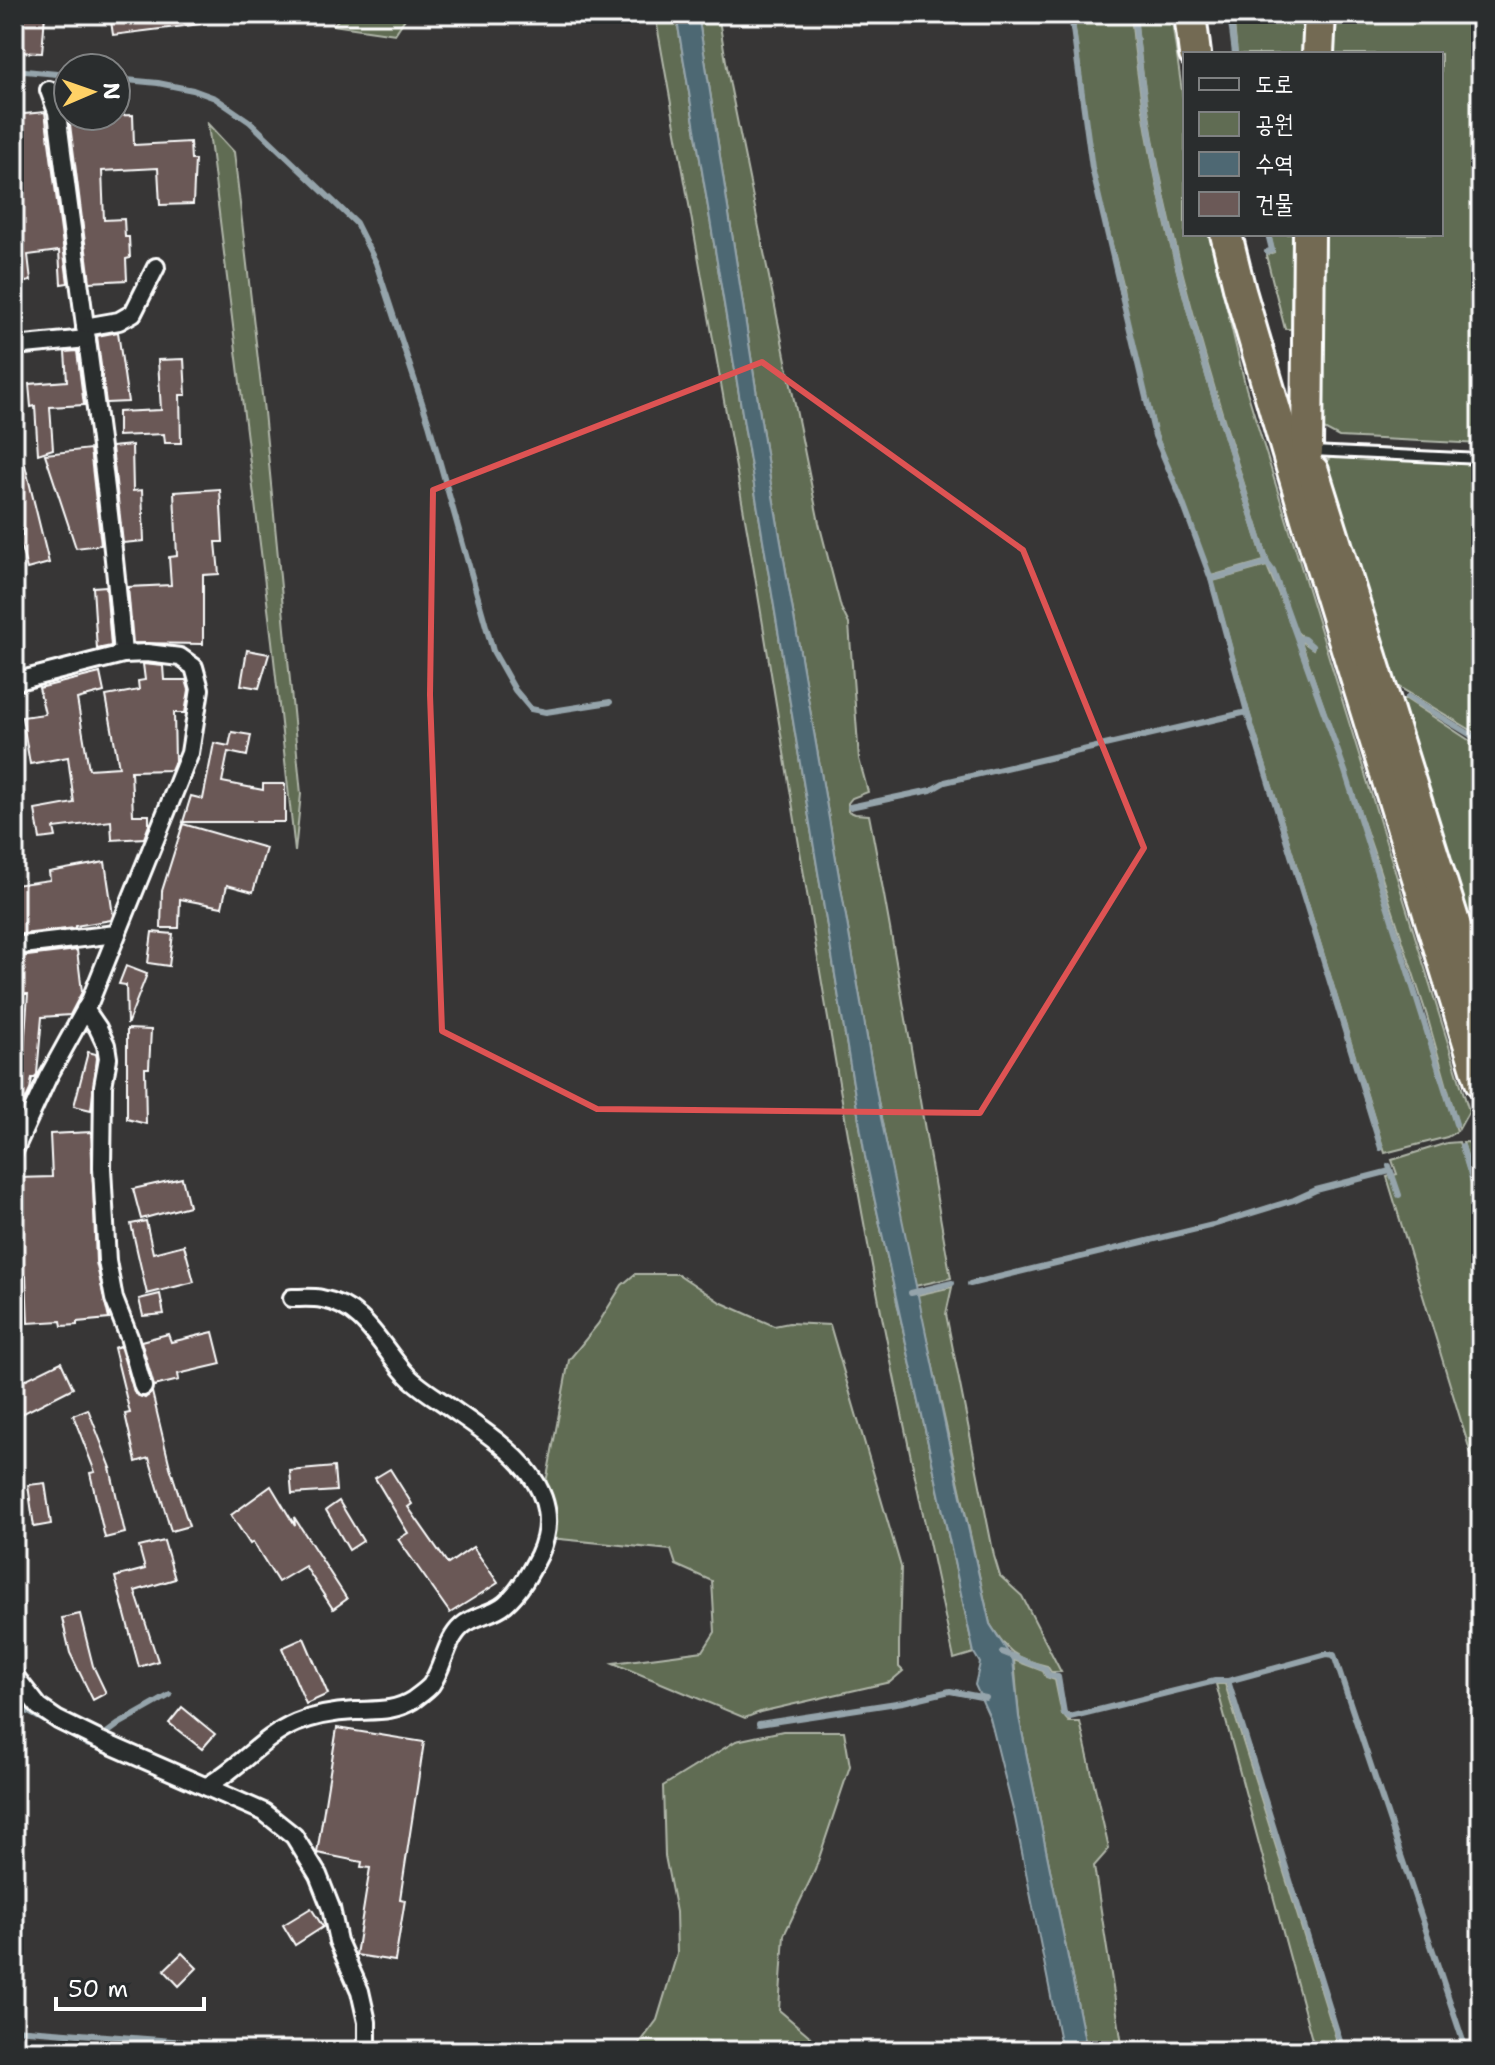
<svg xmlns="http://www.w3.org/2000/svg" width="1495" height="2065" viewBox="0 0 1495 2065" font-family="'Shantell Sans','Poor Story',sans-serif">
	<style>
		.green { fill: #606c53; stroke: #b0b6a9; stroke-width: 2 }
		.water { fill: #4e6873; stroke: #95a4ab; stroke-width: 2 }
		.lines { fill: none; stroke-linecap: round; stroke-linejoin: round }
		.stream { stroke: #95a4ab; stroke-width: 6 }
		.building { fill: #6b5957; stroke: #fff; stroke-width: 2 }
		.lane-casing { stroke: #fff; stroke-width: 14 }
		.street-casing { stroke: #fff; stroke-width: 22 }
		.highway-casing { stroke: #fff; stroke-width: 36 }
		.lane { stroke: #2a2d2e; stroke-width: 8 }
		.street { stroke: #2a2d2e; stroke-width: 16 }
		.highway { stroke: #736b52; stroke-width: 30 }
		.marked { fill: none; stroke: #de5353; stroke-width: 6; stroke-linejoin: round }
	</style>
	<rect width="100%" height="100%" fill="#373636"/>
	<filter id="ink" filterUnits="userSpaceOnUse"><feTurbulence type="fractalNoise" baseFrequency=".0125" numOctaves="2"/><feDisplacementMap in="SourceGraphic" scale="16" xChannelSelector="R" yChannelSelector="G"/><feConvolveMatrix kernelMatrix="1 2 1 2 8 2 1 2 1" color-interpolation-filters="sRGB"/></filter>
	<g filter="url(#ink)">
		<g class="green">
			<path d="M 344,14 L 408,14 L 395,34 L 333,25 Z"/>
			<path d="M 655,14 L 676,14 L 865,1156 L 974,1653 L 954,1659 C 921,1503 886,1347 858,1190 C 818,972 785,753 748,535 C 718,361 685,188 655,14 Z"/>
			<path d="M 698,14 L 718,14 L 730,85 L 819,523 L 841,608 L 849,624 L 859,759 L 868,792 L 852,798 L 848,803 L 848,811 L 855,814 L 869,815 C 899,969 923,1124 951,1278 L 915,1286 L 881,1118 L 770,479 Z"/>
			<path d="M 1073,14 L 1131,14 C 1147,202 1207,382 1264,561 L 1211,576 L 1157,435 L 1128,321 L 1123,288 L 1093,168 Z"/>
			<path d="M 1136,14 L 1171,14 L 1185,112 L 1185,234 L 1209,234 L 1246,388 L 1469,1111 L 1459,1129 L 1427,1016 L 1373,850 L 1301,641 L 1313,649 L 1314,646 C 1310,642 1303,638 1299,634 C 1285,621 1283,581 1269,563 C 1212,382 1153,204 1136,14 Z"/>
			<path d="M 1233,14 L 1305,14 L 1303,54 L 1237,54 Z"/>
			<path d="M 1332,14 L 1481,14 L 1481,444 L 1339,437 L 1322,428 L 1323,234 L 1441,234 L 1441,54 L 1329,54 Z"/>
			<path d="M 208,124 L 234,152 L 264,412 L 301,794 L 295,852 L 272,641 Z"/>
			<path d="M 1270,234 L 1294,234 L 1295,284 L 1291,285 L 1291,329 L 1285,329 L 1266,255 L 1274,252 Z"/>
			<path d="M 1333,456 L 1481,464 L 1481,736 L 1394,684 L 1327,469 L 1326,461 Z"/>
			<path d="M 1267,566 L 1297,638 L 1344,771 L 1457,1131 L 1447,1137 L 1385,1153 L 1249,712 L 1213,581 Z"/>
			<path d="M 1400,699 L 1406,699 L 1481,748 L 1481,961 Z"/>
			<path d="M 1459,1142 L 1481,1214 L 1481,1487 L 1387,1177 L 1397,1174 L 1392,1160 L 1447,1143 Z"/>
			<path d="M 1463,1142 L 1479,1143 L 1481,1150 L 1481,1204 Z"/>
			<path d="M 635,1274 L 678,1274 L 720,1302 L 774,1326 L 789,1323 L 830,1325 L 901,1567 L 899,1643 L 899,1667 L 903,1671 L 890,1682 L 760,1712 L 745,1718 L 613,1663 L 703,1651 L 715,1632 L 712,1581 L 676,1565 L 671,1550 L 550,1538 L 545,1488 L 569,1360 L 598,1324 L 622,1285 Z"/>
			<path d="M 952,1287 L 946,1314 L 994,1556 L 1000,1576 L 1022,1596 L 1061,1672 L 1051,1672 L 1047,1666 C 1014,1658 1008,1652 990,1624 L 917,1295 Z"/>
			<path d="M 1014,1660 L 1043,1671 L 1046,1677 L 1055,1680 L 1062,1714 L 1069,1722 L 1080,1722 L 1109,1849 L 1094,1866 L 1123,2051 L 1087,2051 L 1019,1717 Z"/>
			<path d="M 1216,1684 L 1225,1684 L 1340,2051 L 1315,2051 Z"/>
			<path d="M 783,1731 L 844,1731 L 850,1766 L 815,1870 L 784,1935 L 779,2010 L 813,2039 L 807,2051 L 634,2051 L 657,2020 L 677,1954 L 676,1912 L 665,1856 L 663,1786 L 736,1741 Z"/>
		</g>
		<path class="water" d="M 676,14 L 698,14 L 770,479 L 881,1118 L 948,1439 L 990,1624 L 1013,1660 L 1019,1717 L 1087,2051 L 1062,2051 L 1015,1818 L 990,1718 L 975,1685 L 980,1663 L 974,1653 L 865,1156 Z"/>
		<g class="lines">
			<g class="stream">
				<path d="M 1071,14 L 1092,168 L 1155,436 L 1181,498 L 1211,579 L 1247,712 L 1381,1148"/>
				<path d="M 1134,14 C 1150,203 1209,384 1267,563 L 1273,571 L 1345,771 L 1456,1124"/>
				<path d="M 1230,14 L 1235,54"/>
				<path d="M 14,70 L 68,75"/>
				<path d="M 116,79 L 158,83 L 193,90 L 215,98 L 250,122 L 356,223 L 376,263 L 429,424 L 493,651 L 515,690 L 531,709 L 546,712 L 610,702"/>
				<path d="M 1267,252 L 1272,250 L 1268,234"/>
				<path d="M 1211,579 L 1267,563"/>
				<path d="M 1299,638 L 1304,639 L 1312,646"/>
				<path d="M 1408,697 L 1481,741"/>
				<path d="M 850,807 L 931,790 L 945,782 L 1247,712"/>
				<path d="M 1462,1146 L 1481,1208"/>
				<path d="M 1389,1166 L 1399,1195"/>
				<path d="M 970,1284 L 1213,1225 L 1294,1200 L 1316,1190 L 1390,1171"/>
				<path d="M 911,1293 L 952,1283"/>
				<path d="M 1002,1652 L 1045,1669 L 1048,1675 L 1058,1677 L 1064,1713 L 1070,1717 L 1215,1681 L 1228,1681 L 1327,1654 L 1334,1655 L 1466,2050"/>
				<path d="M 1228,1681 L 1343,2051"/>
				<path d="M 14,1710 L 27,1711 L 51,1724"/>
				<path d="M 759,1724 L 903,1702 L 950,1691 L 986,1698"/>
				<path d="M 67,1733 L 89,1745 L 92,1744 L 119,1724 L 170,1695"/>
				<path d="M 14,2029 L 186,2042 L 214,2044 L 239,2051"/>
				<path d="M 22,2038 L 29,2051"/>
				<path d="M 1461,2051 L 1481,2045"/>
			</g>
		</g>
		<g class="building">
			<path d="M 14,14 L 45,14 L 42,53 L 14,52 Z"/>
			<path d="M 110,14 L 200,14 L 200,24 L 113,35 Z"/>
			<path d="M 45,112 L 68,283 L 61,284 L 59,251 L 28,255 L 31,281 L 14,284 L 14,115 Z"/>
			<path d="M 133,115 L 134,145 L 190,142 L 191,160 L 195,160 L 193,204 L 160,205 L 158,168 L 102,171 L 104,220 L 124,219 L 125,237 L 129,237 L 130,258 L 126,259 L 127,280 L 90,282 L 69,117 Z"/>
			<path d="M 118,332 L 128,402 L 106,403 L 97,336 Z"/>
			<path d="M 77,351 L 84,405 L 50,407 L 53,449 L 38,454 L 35,406 L 31,407 L 29,384 L 67,381 L 65,352 Z"/>
			<path d="M 184,359 L 186,395 L 180,395 L 181,443 L 165,443 L 164,434 L 118,436 L 118,412 L 161,410 L 158,360 Z"/>
			<path d="M 132,445 L 133,491 L 142,490 L 144,541 L 123,543 L 112,447 Z"/>
			<path d="M 90,449 L 101,545 L 76,548 L 45,454 Z"/>
			<path d="M 25,465 L 49,563 L 27,569 L 18,536 L 23,535 L 14,467 Z"/>
			<path d="M 220,489 L 223,542 L 216,542 L 219,574 L 203,575 L 203,644 L 133,643 L 128,587 L 171,585 L 169,557 L 177,556 L 174,492 Z"/>
			<path d="M 106,586 L 111,646 L 97,649 L 93,587 Z"/>
			<path d="M 247,650 L 269,654 L 259,688 L 241,685 Z"/>
			<path d="M 143,664 L 163,666 L 164,680 L 186,680 L 189,690 L 185,713 L 174,713 L 175,761 L 171,770 L 131,771 L 133,815 L 149,815 L 149,825 L 144,838 L 112,840 L 111,821 L 54,828 L 56,837 L 40,839 L 35,810 L 74,803 L 68,757 L 30,764 L 22,717 L 45,714 L 39,688 L 100,673 L 104,692 L 77,699 L 89,769 L 119,767 L 106,696 L 139,690 L 138,681 L 145,680 Z"/>
			<path d="M 232,732 L 251,735 L 247,756 L 228,752 L 222,782 L 263,790 L 263,784 L 285,784 L 285,822 L 183,822 L 191,796 L 203,799 L 214,743 L 229,746 Z"/>
			<path d="M 183,824 L 266,848 L 253,892 L 227,885 L 222,907 L 180,899 L 179,928 L 161,928 L 162,891 Z"/>
			<path d="M 105,862 L 113,915 L 111,920 L 75,926 L 75,928 L 14,935 L 14,885 L 50,880 L 49,872 Z"/>
			<path d="M 152,932 L 173,934 L 169,966 L 148,963 Z"/>
			<path d="M 77,950 L 82,992 L 70,1015 L 42,1017 L 37,1074 L 35,1078 L 32,1078 L 30,1090 L 14,1125 L 14,1059 L 23,1061 L 28,994 L 22,994 L 19,957 Z"/>
			<path d="M 126,966 L 147,974 L 127,1025 L 126,985 L 119,984 Z"/>
			<path d="M 127,1029 L 151,1030 L 149,1068 L 145,1068 L 146,1124 L 127,1119 Z"/>
			<path d="M 88,1052 L 96,1054 L 97,1058 L 91,1110 L 74,1106 Z"/>
			<path d="M 91,1132 L 96,1262 L 109,1319 L 77,1322 L 77,1325 L 62,1326 L 61,1321 L 28,1323 L 26,1276 L 20,1276 L 17,1178 L 52,1177 L 50,1134 Z"/>
			<path d="M 182,1178 L 189,1206 L 141,1219 L 133,1189 Z"/>
			<path d="M 146,1221 L 153,1253 L 184,1245 L 194,1282 L 147,1294 L 131,1224 Z"/>
			<path d="M 160,1294 L 164,1314 L 143,1316 L 139,1299 Z"/>
			<path d="M 213,1332 L 221,1364 L 178,1374 L 179,1380 L 154,1386 L 141,1341 L 168,1334 L 171,1342 Z"/>
			<path d="M 120,1346 L 135,1394 L 145,1398 L 152,1392 L 170,1467 L 189,1526 L 171,1531 L 149,1458 L 136,1462 L 125,1414 L 130,1413 L 114,1348 Z"/>
			<path d="M 61,1362 L 73,1388 L 20,1415 L 14,1403 L 14,1385 Z"/>
			<path d="M 88,1409 L 111,1468 L 110,1468 L 125,1533 L 105,1538 L 90,1473 L 95,1472 L 73,1415 Z"/>
			<path d="M 334,1467 L 336,1491 L 292,1494 L 290,1471 Z"/>
			<path d="M 390,1469 L 412,1504 L 408,1507 L 448,1564 L 473,1547 L 498,1583 L 450,1613 L 398,1539 L 408,1533 L 375,1478 Z"/>
			<path d="M 45,1483 L 51,1524 L 34,1527 L 28,1485 Z"/>
			<path d="M 271,1486 L 295,1526 L 294,1517 L 347,1599 L 333,1609 L 305,1566 L 278,1582 L 253,1542 L 250,1544 L 231,1515 Z"/>
			<path d="M 339,1501 L 363,1541 L 349,1550 L 326,1510 Z"/>
			<path d="M 164,1541 L 175,1579 L 135,1591 L 158,1661 L 139,1667 L 115,1577 L 145,1569 L 139,1547 Z"/>
			<path d="M 80,1614 L 93,1666 L 106,1693 L 93,1700 L 70,1653 L 62,1618 Z"/>
			<path d="M 304,1638 L 328,1694 L 306,1704 L 282,1648 Z"/>
			<path d="M 182,1707 L 215,1734 L 202,1749 L 169,1723 Z"/>
			<path d="M 337,1728 L 424,1742 L 400,1899 L 405,1900 L 395,1961 L 356,1955 L 370,1868 L 361,1867 L 362,1862 L 317,1853 Z"/>
			<path d="M 311,1908 L 323,1927 L 295,1945 L 283,1925 Z"/>
			<path d="M 182,1953 L 197,1968 L 179,1986 L 164,1970 Z"/>
		</g>
		<g class="lines">
			<g class="lane-casing">
				<path id="lane" d="M 1312,451 L 1481,459"/>
			</g>
			<g class="street-casing">
				<g id="street">
					<path d="M 49,90 L 57,112 C 79,293 108,472 123,654"/>
					<path d="M 85,327 L 119,321 L 133,313 L 156,267"/>
					<path d="M 14,346 L 87,339"/>
					<path d="M 14,682 L 123,654 L 147,653 L 180,657 L 194,667 L 200,689 L 190,753 L 90,1001 L 48,1077 L 14,1151"/>
					<path d="M 14,946 L 116,934"/>
					<path d="M 85,1009 L 98,1028 L 106,1045 L 108,1058 L 103,1086 L 102,1168 L 107,1261 L 114,1299 L 129,1337 L 143,1387"/>
					<path d="M 14,1675 L 39,1707 L 58,1720 L 99,1740 L 264,1812 L 294,1836 L 318,1875 L 331,1908 L 338,1941 L 360,1991 L 367,2022 L 367,2051"/>
					<path d="M 207,1786 C 240,1768 261,1738 296,1723 C 313,1716 336,1712 355,1711 C 376,1710 394,1712 413,1700 C 418,1696 427,1690 431,1685 C 444,1667 445,1641 462,1626 C 474,1615 492,1615 505,1604 C 520,1591 530,1573 539,1555 C 572,1484 497,1441 448,1406 C 434,1396 416,1386 405,1373 C 379,1344 365,1307 322,1299 C 313,1297 301,1298 292,1298"/>
				</g>
			</g>
			<g class="highway-casing">
				<g id="highway">
					<path d="M 1190,14 L 1195,54"/>
					<path d="M 1318,54 L 1320,14"/>
					<path d="M 1226,234 L 1240,291 L 1307,519 L 1481,1082"/>
					<path d="M 1307,451 L 1309,234"/>
					<path d="M 1313,471 L 1481,1009"/>
				</g>
			</g>
			<use href="#lane" class="lane"/>
			<use href="#street" class="street"/>
			<use href="#highway" class="highway"/>
		</g>
	</g>
	<path class="marked" d="M 762,362 L 1023,550 L 1144,848 L 980,1113 L 597,1109 L 442,1031 L 430,695 L 433,490 Z"/>
	<rect width="1495" height="2065" fill="none" stroke="#2a2d2e" stroke-width="48"/>
	<rect x="24" y="24" width="1447" height="2017" fill="none" stroke="#fff" stroke-width="3" filter="url(#ink)"/>
	<rect x="1183" y="52" width="260" height="184" fill="#2a2d2e" stroke="#7f8182" stroke-width="2"/>
	<rect x="1199" y="78" width="40" height="12" fill="#2a2d2e" stroke="#7f8182" stroke-width="2"/>
	<text x="1255" y="92" font-size="24" fill="#ffffff">도로</text>
	<rect x="1199" y="112" width="40" height="24" fill="#606c53" stroke="#7f8182" stroke-width="2"/>
	<text x="1255" y="132" font-size="24" fill="#ffffff">공원</text>
	<rect x="1199" y="152" width="40" height="24" fill="#4e6873" stroke="#7f8182" stroke-width="2"/>
	<text x="1255" y="172" font-size="24" fill="#ffffff">수역</text>
	<rect x="1199" y="192" width="40" height="24" fill="#6b5957" stroke="#7f8182" stroke-width="2"/>
	<text x="1255" y="212" font-size="24" fill="#ffffff">건물</text>
	<g transform="translate(92 92) rotate(88)"><circle r="38" fill="#2a2d2e" stroke="#7f8182" stroke-width="2"/>
	<path d="M0-6L14 30L0 20L-14 30Z" fill="#ffd166"/>
	<text y="-12" font-size="22" font-weight="bold" text-anchor="middle" fill="#ffffff">N</text>
	</g>
	<path d="M56 1997v12h148v-12" fill="none" stroke="#ffffff" stroke-width="4"/>
	<text x="68" y="1997" font-size="24" fill="#ffffff" stroke="#2a2d2e" stroke-width="6" paint-order="stroke">50 m</text>
</svg>
